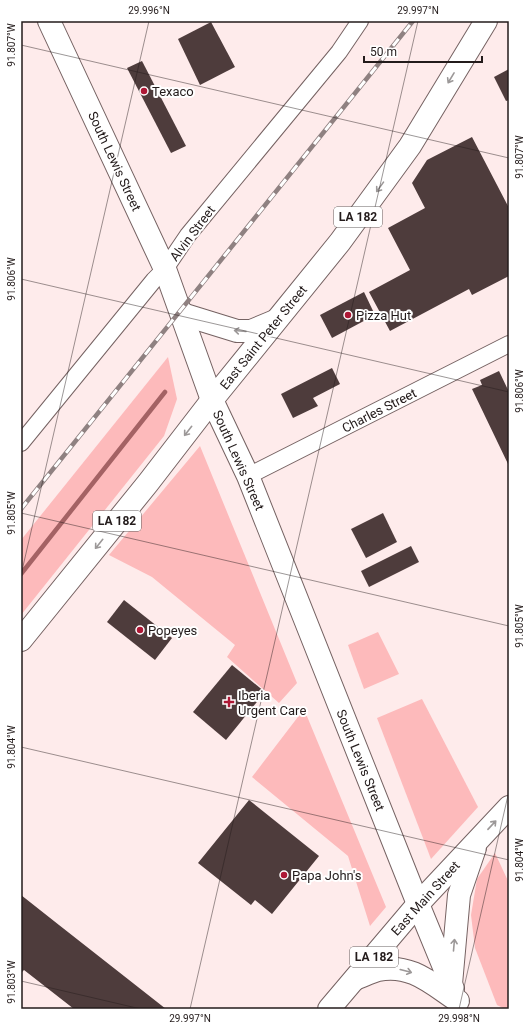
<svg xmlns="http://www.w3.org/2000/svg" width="530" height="1030" viewBox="0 0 530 1030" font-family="Roboto,sans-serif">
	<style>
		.green { fill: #fdbabb }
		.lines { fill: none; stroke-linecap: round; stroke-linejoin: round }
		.stream { stroke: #a46264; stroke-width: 4.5 }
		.building { fill: #4e3c3c }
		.minor-casing { stroke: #756262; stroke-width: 18 }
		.secondary-casing { stroke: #756262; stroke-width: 24 }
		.primary-casing { stroke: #756262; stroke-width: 24 }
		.minor { stroke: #fff; stroke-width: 16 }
		.secondary { stroke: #fff; stroke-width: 22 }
		.primary { stroke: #fff; stroke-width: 22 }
		.rail-casing { stroke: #8f8181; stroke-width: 4.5 }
		.rail { stroke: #fff; stroke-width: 3; stroke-dasharray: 9; stroke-linecap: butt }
		.oneway { stroke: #9c9898 }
		.ticks { fill: none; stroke: #231b1b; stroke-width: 1; stroke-opacity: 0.45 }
		.poi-dot { fill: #ad1835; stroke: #fff; stroke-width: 1.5 }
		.labels { text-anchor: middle; stroke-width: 4; stroke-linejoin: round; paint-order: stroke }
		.shield { fill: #fff; stroke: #655f5f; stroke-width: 1 }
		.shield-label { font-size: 12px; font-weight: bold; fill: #231b1b }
		.poi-label { font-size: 13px; fill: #231b1b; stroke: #fff; text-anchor: start }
		.street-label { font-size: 13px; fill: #231b1b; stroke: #fff }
		.neatline { fill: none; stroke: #231b1b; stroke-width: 1.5 }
		.ticks-label { font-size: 10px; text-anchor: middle; fill: #231b1b }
	</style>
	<rect width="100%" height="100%" fill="#feebeb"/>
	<g class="green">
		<path d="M 168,357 L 177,399 L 164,436 L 21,615 L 21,540 Z"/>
		<path d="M 200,446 L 297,683 L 279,703 L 227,657 L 235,645 L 152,577 L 109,555 Z"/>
		<path d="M 378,632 L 399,674 L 364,689 L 348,645 Z"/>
		<path d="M 422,699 L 478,807 L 431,859 L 377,718 Z"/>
		<path d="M 304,709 L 386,907 L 370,926 L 348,856 L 252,777 Z"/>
		<path d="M 495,853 L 509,883 L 509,1009 L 505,1009 L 497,1005 L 475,948 L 471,915 L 477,879 Z"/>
	</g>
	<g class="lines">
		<path class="stream" d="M 21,574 L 165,392"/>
	</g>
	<g class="building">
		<path d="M 211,22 L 235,67 L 200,85 L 178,39 Z"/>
		<path d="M 142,61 L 186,146 L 171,153 L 127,68 Z"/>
		<path d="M 509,69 L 509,100 L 506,101 L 494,77 Z"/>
		<path d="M 472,137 L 509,208 L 509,276 L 472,295 L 469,289 L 390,331 L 369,292 L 410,270 L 388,228 L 425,208 L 412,183 L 427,160 Z"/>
		<path d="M 364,292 L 375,315 L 332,338 L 320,315 Z"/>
		<path d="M 332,368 L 340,384 L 313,398 L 318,406 L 293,418 L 281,394 Z"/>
		<path d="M 499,371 L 509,392 L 509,466 L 472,389 L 482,385 L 480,380 Z"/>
		<path d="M 383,513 L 397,542 L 366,558 L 351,529 Z"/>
		<path d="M 411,546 L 419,562 L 369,587 L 361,571 Z"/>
		<path d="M 124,600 L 172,638 L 155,660 L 107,622 Z"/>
		<path d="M 232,665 L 265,692 L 226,740 L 193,712 Z"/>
		<path d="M 249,800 L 319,856 L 272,914 L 255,900 L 251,905 L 198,863 Z"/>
		<path d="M 21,895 L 59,925 L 166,1009 L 74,1009 L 24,970 L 21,973 Z"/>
	</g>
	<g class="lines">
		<g class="minor-casing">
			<g id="minor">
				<path d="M 21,443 L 154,280 L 165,269 L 188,235 L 339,52 L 360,21"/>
				<path d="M 248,476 L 509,344"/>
			</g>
		</g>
		<g class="secondary-casing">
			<path id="secondary" d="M 49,21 L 165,269 L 212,400 L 248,476 L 418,904 L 453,989"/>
		</g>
		<g class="primary-casing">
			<g id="primary">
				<path d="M 182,314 L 237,331 L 251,331 L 275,321"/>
				<path d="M 21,640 L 148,483 L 212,400 L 340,242 L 410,146 L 486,21"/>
				<path d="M 355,979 C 363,976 371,972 378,970 C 411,963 432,984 458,1001"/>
				<path d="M 451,984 L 459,895 L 475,848"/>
				<path d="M 329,1009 L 418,904 L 509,807"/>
			</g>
		</g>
		<use href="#minor" class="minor"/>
		<use href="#secondary" class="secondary"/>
		<use href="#primary" class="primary"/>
		<g class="rail-casing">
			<path id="rail" d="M 21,509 L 413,21"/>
		</g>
		<use href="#rail" class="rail"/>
	</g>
	<defs><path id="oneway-shaft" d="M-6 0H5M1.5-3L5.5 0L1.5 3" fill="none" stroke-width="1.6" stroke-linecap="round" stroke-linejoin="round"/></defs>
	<g class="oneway">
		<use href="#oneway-shaft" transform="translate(451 78) rotate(121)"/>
		<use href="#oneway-shaft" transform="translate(380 187) rotate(126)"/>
		<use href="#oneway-shaft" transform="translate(240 331) rotate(-175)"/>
		<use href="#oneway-shaft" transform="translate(188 431) rotate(128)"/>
		<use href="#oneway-shaft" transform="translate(99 544) rotate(129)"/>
		<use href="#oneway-shaft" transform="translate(492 825) rotate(-47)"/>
		<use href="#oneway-shaft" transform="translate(454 945) rotate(-85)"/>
		<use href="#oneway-shaft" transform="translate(406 971) rotate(15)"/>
	</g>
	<path class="ticks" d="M 21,45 L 509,158M 21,279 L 509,392M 21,513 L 509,626M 21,575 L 149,21M 21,747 L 509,860M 21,981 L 141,1009M 190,1009 L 418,21M 459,1009 L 509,791"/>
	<g class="poi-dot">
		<circle cx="144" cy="91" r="4"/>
		<circle cx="348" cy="315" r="4"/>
		<circle cx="140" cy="630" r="4"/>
		<path d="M227 696h4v4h4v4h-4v4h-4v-4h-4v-4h4z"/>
		<circle cx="284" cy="875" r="4"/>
	</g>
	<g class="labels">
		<g class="shield">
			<rect x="334" y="207" width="48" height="20" rx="3"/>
			<rect x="93" y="511" width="48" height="20" rx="3"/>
			<rect x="350" y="947" width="48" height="20" rx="3"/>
		</g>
		<g class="shield-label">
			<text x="358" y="221">LA 182</text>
			<text x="117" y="525">LA 182</text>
			<text x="374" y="961">LA 182</text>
		</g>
		<g class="poi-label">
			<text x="152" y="96">Texaco</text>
			<text x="356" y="320">Pizza Hut</text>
			<text x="148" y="635">Popeyes</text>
			<text x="238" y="700">Iberia<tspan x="238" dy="15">Urgent Care</tspan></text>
			<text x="292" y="880">Papa John's</text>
		</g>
		<g class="street-label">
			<text transform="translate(115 161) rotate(65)" y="5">South Lewis Street</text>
			<text transform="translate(192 233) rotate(-53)" y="5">Alvin Street</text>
			<text transform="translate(263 337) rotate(-51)" y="5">East Saint Peter Street</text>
			<text transform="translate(379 410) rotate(-27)" y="5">Charles Street</text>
			<text transform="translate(239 460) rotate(66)" y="5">South Lewis Street</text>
			<text transform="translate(361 760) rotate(68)" y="5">South Lewis Street</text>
			<text transform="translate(425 898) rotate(-48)" y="5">East Main Street</text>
		</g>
	</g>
	<rect width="530" height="1030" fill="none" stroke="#ffffff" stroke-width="44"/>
	<path d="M364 56v6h118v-6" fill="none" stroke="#231b1b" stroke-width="2"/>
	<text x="370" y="56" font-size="12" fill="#231b1b" stroke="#ffffff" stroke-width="3" paint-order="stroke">50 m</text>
	<rect x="22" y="22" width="486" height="986" class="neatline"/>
	<g class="ticks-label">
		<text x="149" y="14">29.996°N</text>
		<text x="418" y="14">29.997°N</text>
		<text transform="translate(11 45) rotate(-90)" y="4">91.807°W</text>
		<text transform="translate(519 157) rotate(-90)" y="4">91.807°W</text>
		<text transform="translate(11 279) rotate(-90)" y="4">91.806°W</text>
		<text transform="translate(519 391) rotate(-90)" y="4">91.806°W</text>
		<text transform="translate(11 513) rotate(-90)" y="4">91.805°W</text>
		<text transform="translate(519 626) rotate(-90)" y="4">91.805°W</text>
		<text transform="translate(11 747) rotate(-90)" y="4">91.804°W</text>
		<text transform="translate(519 860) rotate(-90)" y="4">91.804°W</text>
		<text transform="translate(11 982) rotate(-90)" y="4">91.803°W</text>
		<text x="190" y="1022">29.997°N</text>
		<text x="459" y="1022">29.998°N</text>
	</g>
</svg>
